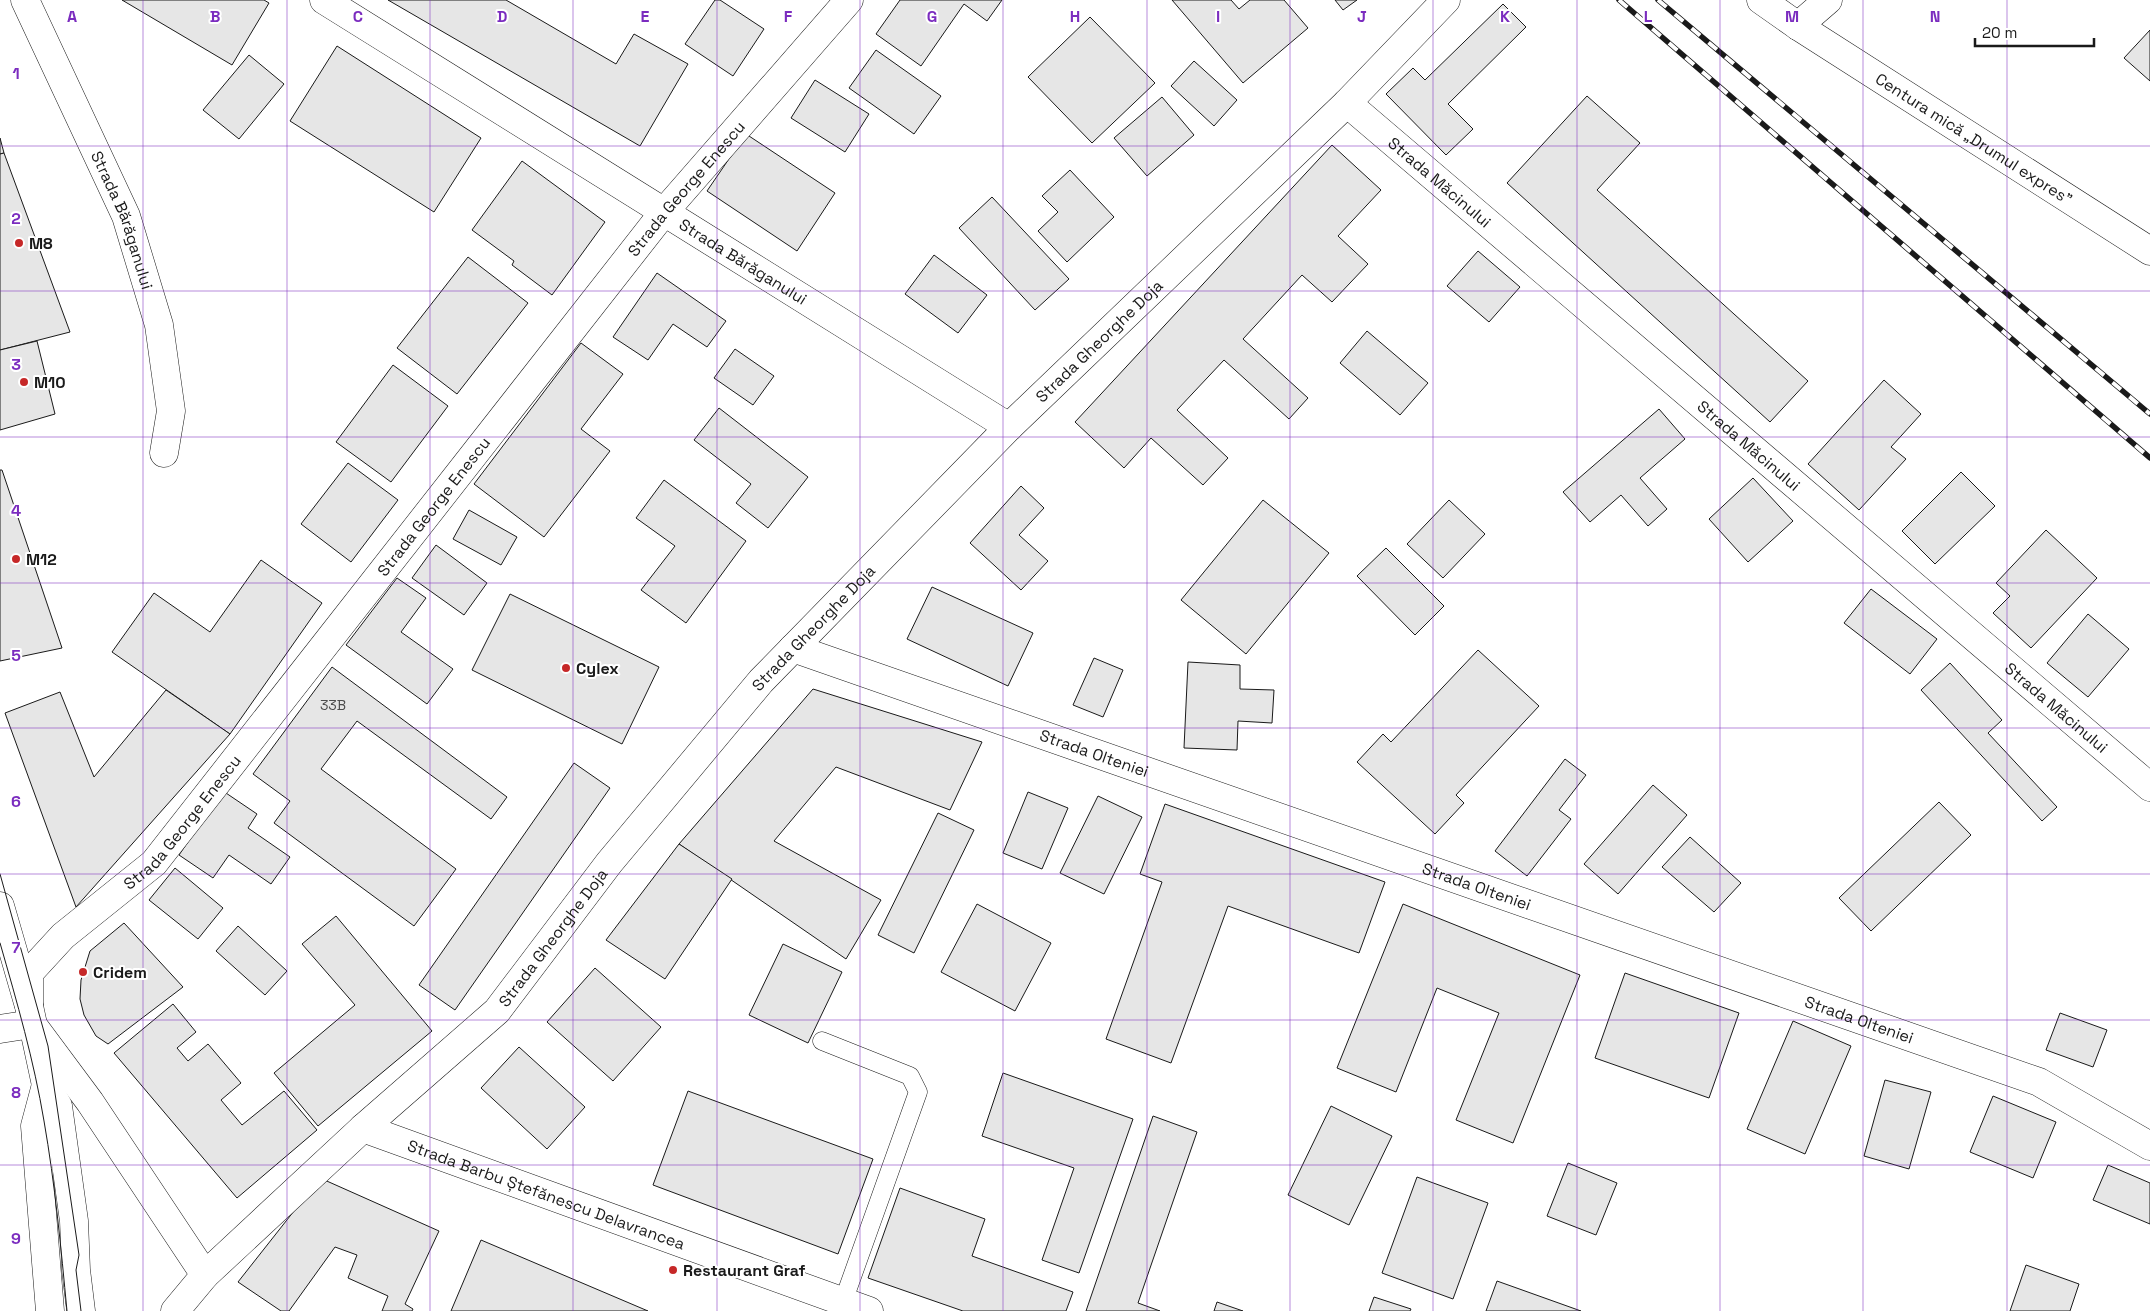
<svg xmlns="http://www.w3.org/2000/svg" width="2150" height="1311" viewBox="0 0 2150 1311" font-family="'Space Grotesk',sans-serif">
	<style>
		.building { fill: #e6e6e6; stroke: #1a1a1a }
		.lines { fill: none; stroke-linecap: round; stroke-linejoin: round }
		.lane-casing { stroke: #1a1a1a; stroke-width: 19 }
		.street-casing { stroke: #1a1a1a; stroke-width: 29 }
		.secondary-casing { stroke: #1a1a1a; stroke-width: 29 }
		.primary-casing { stroke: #1a1a1a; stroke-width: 29 }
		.lane { stroke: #fff; stroke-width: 18 }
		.street { stroke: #fff; stroke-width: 28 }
		.secondary { stroke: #fff; stroke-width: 28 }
		.primary { stroke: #fff; stroke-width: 28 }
		.tram { stroke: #1a1a1a; stroke-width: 1 }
		.rail-casing { stroke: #1a1a1a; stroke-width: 5.5 }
		.rail { stroke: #fff; stroke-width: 4; stroke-dasharray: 11; stroke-linecap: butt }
		.grid { fill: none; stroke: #7b2cbf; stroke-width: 1; stroke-opacity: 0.55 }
		.poi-dot { fill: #c62828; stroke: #fff; stroke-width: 2 }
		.labels { text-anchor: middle; stroke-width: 4; stroke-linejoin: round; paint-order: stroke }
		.number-label { font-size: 14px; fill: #4d4d4d }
		.street-label { font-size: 16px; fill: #1a1a1a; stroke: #fff }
		.poi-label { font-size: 16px; font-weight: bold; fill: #1a1a1a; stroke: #fff; text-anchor: start }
		.grid-label { font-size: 16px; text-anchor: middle; font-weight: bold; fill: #7b2cbf; stroke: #fff; stroke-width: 4; stroke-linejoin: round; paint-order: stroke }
	</style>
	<rect width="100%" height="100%" fill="#fff"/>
	<g class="building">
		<path d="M 122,0 L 264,0 L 269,3 L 232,65 Z"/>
		<path d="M 388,0 L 506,0 L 616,64 L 634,34 L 688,64 L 640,146 Z"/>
		<path d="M 715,0 L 720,0 L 764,29 L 733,76 L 685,44 Z"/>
		<path d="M 900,0 L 1002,0 L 987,21 L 964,4 L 921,66 L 876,34 Z"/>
		<path d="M 1172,0 L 1231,0 L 1239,9 L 1250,0 L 1284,0 L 1308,28 L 1243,83 Z"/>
		<path d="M 1335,0 L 1357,0 L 1343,10 Z"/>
		<path d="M 1503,4 L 1526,27 L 1448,104 L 1473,129 L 1446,155 L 1386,94 L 1413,68 L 1425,80 Z"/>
		<path d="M 1090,17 L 1155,83 L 1092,143 L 1028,77 Z"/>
		<path d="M 2150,30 L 2150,81 L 2124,58 Z"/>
		<path d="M 337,46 L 481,138 L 434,212 L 290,121 Z"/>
		<path d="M 876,50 L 941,96 L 914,134 L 849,88 Z"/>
		<path d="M 249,55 L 284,84 L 239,139 L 203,110 Z"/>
		<path d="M 1194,61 L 1237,100 L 1214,126 L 1171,86 Z"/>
		<path d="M 815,80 L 869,114 L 845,152 L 791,118 Z"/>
		<path d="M 1587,96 L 1640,143 L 1597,190 L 1808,381 L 1770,422 L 1507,183 Z"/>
		<path d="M 1162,97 L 1194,135 L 1147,176 L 1114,138 Z"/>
		<path d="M 746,134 L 835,193 L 797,251 L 707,191 Z"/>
		<path d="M 0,138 L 4,153 L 0,154 Z"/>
		<path d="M 1332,145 L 1381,190 L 1338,236 L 1368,264 L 1332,302 L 1302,275 L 1243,339 L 1308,398 L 1289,419 L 1224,360 L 1177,410 L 1228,458 L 1203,485 L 1151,438 L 1124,468 L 1075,422 Z"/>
		<path d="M 4,153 L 70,332 L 0,350 L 0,154 Z"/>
		<path d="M 522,161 L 605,222 L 552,295 L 512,265 L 514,261 L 472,230 Z"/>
		<path d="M 1070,170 L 1114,217 L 1067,262 L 1038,231 L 1058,212 L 1042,196 Z"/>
		<path d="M 992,197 L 1069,279 L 1035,310 L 959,228 Z"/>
		<path d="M 1478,251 L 1520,287 L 1489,322 L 1447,286 Z"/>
		<path d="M 934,255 L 987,295 L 958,333 L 905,294 Z"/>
		<path d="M 468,257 L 528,303 L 457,394 L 397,348 Z"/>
		<path d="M 657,273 L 726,321 L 707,347 L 673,324 L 648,360 L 613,337 Z"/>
		<path d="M 1367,331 L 1428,383 L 1400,415 L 1340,363 Z"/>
		<path d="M 37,341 L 55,414 L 0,430 L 0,350 Z"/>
		<path d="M 581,343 L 623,374 L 581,429 L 610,451 L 544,537 L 474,484 Z"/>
		<path d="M 735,349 L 774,376 L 753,405 L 714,378 Z"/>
		<path d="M 393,365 L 448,406 L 391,482 L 336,442 Z"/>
		<path d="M 1884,380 L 1921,414 L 1891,447 L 1906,459 L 1859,510 L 1808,464 Z"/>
		<path d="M 719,408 L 808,477 L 768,528 L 736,503 L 751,484 L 694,440 Z"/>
		<path d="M 1659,409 L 1685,439 L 1640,478 L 1667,509 L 1648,526 L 1621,495 L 1590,522 L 1563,492 Z"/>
		<path d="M 348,463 L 398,500 L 351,562 L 301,524 Z"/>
		<path d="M 0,470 L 2,470 L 62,648 L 0,661 Z"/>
		<path d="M 1961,472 L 1995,506 L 1935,564 L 1902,531 Z"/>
		<path d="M 1753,478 L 1793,521 L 1748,562 L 1709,519 Z"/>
		<path d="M 664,480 L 746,541 L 686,623 L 641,590 L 675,546 L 636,518 Z"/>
		<path d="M 1021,486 L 1044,508 L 1019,535 L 1048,561 L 1021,590 L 970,543 Z"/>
		<path d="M 1263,500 L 1329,553 L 1246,654 L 1181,600 Z"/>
		<path d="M 1449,500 L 1485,534 L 1443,578 L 1407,544 Z"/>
		<path d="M 469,510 L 517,537 L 501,565 L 453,539 Z"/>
		<path d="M 2046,530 L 2097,578 L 2031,648 L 1993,613 L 2010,596 L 1996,583 Z"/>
		<path d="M 436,545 L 487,583 L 464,615 L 412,578 Z"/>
		<path d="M 1386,548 L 1444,606 L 1415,635 L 1357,576 Z"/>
		<path d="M 261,560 L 322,603 L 230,734 L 112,652 L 154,593 L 210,632 Z"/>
		<path d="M 397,578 L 426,598 L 401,632 L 453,669 L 427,704 L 346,645 Z"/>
		<path d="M 932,587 L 1033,633 L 1008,686 L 907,639 Z"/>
		<path d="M 1871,589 L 1937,639 L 1910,674 L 1844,623 Z"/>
		<path d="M 510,594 L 659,667 L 622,744 L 472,670 Z"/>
		<path d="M 2088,614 L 2129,649 L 2088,697 L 2047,663 Z"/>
		<path d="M 1478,650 L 1539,706 L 1456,795 L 1464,803 L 1435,834 L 1357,762 L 1383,734 L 1391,742 Z"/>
		<path d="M 1094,658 L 1123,670 L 1103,717 L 1073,705 Z"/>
		<path d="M 1188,662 L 1240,665 L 1240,689 L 1274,690 L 1272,723 L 1238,721 L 1237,750 L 1184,748 Z"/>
		<path d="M 1950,663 L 2002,720 L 1988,733 L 2057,807 L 2042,821 L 1921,690 Z"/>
		<path d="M 332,667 L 507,797 L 491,819 L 357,721 L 321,769 L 456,869 L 414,926 L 274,823 L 290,801 L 253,774 Z"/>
		<path d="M 813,689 L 982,742 L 950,810 L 836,767 L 774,841 L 881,900 L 846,959 L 679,844 Z"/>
		<path d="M 166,690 L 230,734 L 76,907 L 5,713 L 60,692 L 94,777 Z"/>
		<path d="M 1565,759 L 1586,775 L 1559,810 L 1571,819 L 1527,876 L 1495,851 Z"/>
		<path d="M 574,763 L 610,788 L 455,1010 L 419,985 Z"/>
		<path d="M 1653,785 L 1687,815 L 1618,894 L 1584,864 Z"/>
		<path d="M 223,791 L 257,814 L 248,828 L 290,857 L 271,884 L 229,855 L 213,878 L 179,855 Z"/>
		<path d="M 1028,792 L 1068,808 L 1042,869 L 1003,853 Z"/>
		<path d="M 1098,796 L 1142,817 L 1104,894 L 1060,873 Z"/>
		<path d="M 1939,802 L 1971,835 L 1871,931 L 1839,898 Z"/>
		<path d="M 1165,804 L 1385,882 L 1359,953 L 1228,906 L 1171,1063 L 1106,1039 L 1162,882 L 1140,874 Z"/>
		<path d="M 938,813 L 974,830 L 914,953 L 878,935 Z"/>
		<path d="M 1690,837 L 1741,883 L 1714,912 L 1662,867 Z"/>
		<path d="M 679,844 L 732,879 L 665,979 L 606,940 Z"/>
		<path d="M 175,868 L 223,908 L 198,939 L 149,900 Z"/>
		<path d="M 977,904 L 1051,943 L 1015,1011 L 941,972 Z"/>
		<path d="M 1403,904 L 1580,975 L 1513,1143 L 1456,1120 L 1499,1013 L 1437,988 L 1396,1092 L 1337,1068 Z"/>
		<path d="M 336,916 L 432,1031 L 318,1126 L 274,1073 L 355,1005 L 302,944 Z"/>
		<path d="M 124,923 L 183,987 L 108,1044 L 96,1036 L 84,1015 L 80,999 L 81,980 L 90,951 Z"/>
		<path d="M 238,926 L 287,971 L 265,995 L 216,951 Z"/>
		<path d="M 783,944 L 842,972 L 808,1043 L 749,1015 Z"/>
		<path d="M 595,968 L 661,1027 L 613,1081 L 547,1022 Z"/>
		<path d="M 1625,973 L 1739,1013 L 1709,1098 L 1595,1058 Z"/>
		<path d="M 173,1004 L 196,1032 L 177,1048 L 188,1061 L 208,1044 L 241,1083 L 221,1100 L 242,1125 L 284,1091 L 317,1130 L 237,1198 L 114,1053 Z"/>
		<path d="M 2060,1013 L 2107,1030 L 2093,1067 L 2046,1050 Z"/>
		<path d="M 1793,1021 L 1851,1046 L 1805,1154 L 1747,1129 Z"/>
		<path d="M 519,1047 L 585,1107 L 547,1149 L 481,1088 Z"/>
		<path d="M 1003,1073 L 1133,1119 L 1079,1273 L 1042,1260 L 1074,1168 L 982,1136 Z"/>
		<path d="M 1885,1080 L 1931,1092 L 1909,1169 L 1864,1156 Z"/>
		<path d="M 688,1091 L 873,1159 L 838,1254 L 653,1185 Z"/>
		<path d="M 1993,1096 L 2056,1122 L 2033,1178 L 1970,1152 Z"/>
		<path d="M 1331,1106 L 1392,1136 L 1349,1225 L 1288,1195 Z"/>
		<path d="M 1153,1116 L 1197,1132 L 1138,1303 L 1160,1311 L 1086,1311 Z"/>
		<path d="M 1568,1163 L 1617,1183 L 1596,1235 L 1547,1216 Z"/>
		<path d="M 2108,1165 L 2150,1183 L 2150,1224 L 2093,1200 Z"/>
		<path d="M 1417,1177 L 1488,1203 L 1453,1299 L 1382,1273 Z"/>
		<path d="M 320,1178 L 439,1231 L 405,1304 L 413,1309 L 412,1311 L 382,1311 L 388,1296 L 348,1278 L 357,1255 L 335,1247 L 289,1311 L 281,1311 L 238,1282 Z"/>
		<path d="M 900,1188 L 985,1219 L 972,1256 L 1073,1292 L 1066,1311 L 963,1311 L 868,1278 Z"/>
		<path d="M 481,1240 L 648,1311 L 451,1311 Z"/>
		<path d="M 2026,1265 L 2079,1284 L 2070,1311 L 2010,1311 Z"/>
		<path d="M 1497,1281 L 1581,1311 L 1486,1311 Z"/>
		<path d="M 1374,1297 L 1411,1309 L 1410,1311 L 1369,1311 Z"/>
		<path d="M 1217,1302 L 1243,1311 L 1214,1311 Z"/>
	</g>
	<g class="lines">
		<g class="lane-casing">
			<path id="lane" d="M 822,1041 L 910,1076 L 918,1092 L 843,1302"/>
		</g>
		<g class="street-casing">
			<g id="street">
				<path id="s1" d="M 25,0 L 126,216 L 159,325 L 171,411 L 164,453"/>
				<path id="s2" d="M 324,0 L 1009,427"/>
				<path d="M 1798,26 L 1828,0"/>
				<path id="s3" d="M 1347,103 L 2150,787"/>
				<path id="s4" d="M 793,648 L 2039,1082 L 2150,1146"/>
				<path id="s5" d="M 29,1005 L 29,973 L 63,936 L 154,863 L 664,212 L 849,0"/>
				<path d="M 0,1029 L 32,1024 L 90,1102 L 205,1275 L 175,1311"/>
				<path id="s6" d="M 363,1128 L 869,1311"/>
				<path id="s7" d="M 205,1275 L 363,1128 L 497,1011 L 609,863 L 761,681 L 1009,427 L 1347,103 L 1446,0"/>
			</g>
		</g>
		<g class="secondary-casing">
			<g id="secondary">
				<path id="s8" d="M 1761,0 L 1798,26 L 2150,251"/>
			</g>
		</g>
		<g class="primary-casing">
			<g id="primary">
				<path d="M 0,906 L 29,1006 L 46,1085 L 58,1106 L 74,1221 L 76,1270 L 81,1311"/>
				<path d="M 46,1085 L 35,1126 L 50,1311"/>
			</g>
		</g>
		<use href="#lane" class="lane"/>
		<use href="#street" class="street"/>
		<use href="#secondary" class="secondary"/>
		<use href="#primary" class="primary"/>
		<g class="tram">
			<path d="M 0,874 L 48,1046 L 79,1255 L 76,1270 L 81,1311"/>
			<path d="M 0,943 C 17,1002 34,1061 44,1121 C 55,1184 61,1248 67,1311"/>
		</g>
		<g class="rail-casing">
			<g id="rail">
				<path d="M 1619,0 L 2150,458"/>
				<path d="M 1658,0 L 2150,414"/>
			</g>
		</g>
		<use href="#rail" class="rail"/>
	</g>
	<path class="grid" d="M 143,0 L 143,1311M 287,0 L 287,1311M 430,0 L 430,1311M 573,0 L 573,1311M 717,0 L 717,1311M 860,0 L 860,1311M 1003,0 L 1003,1311M 1147,0 L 1147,1311M 1290,0 L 1290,1311M 1433,0 L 1433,1311M 1577,0 L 1577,1311M 1720,0 L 1720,1311M 1863,0 L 1863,1311M 2007,0 L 2007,1311M 0,146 L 2150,146M 0,291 L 2150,291M 0,437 L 2150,437M 0,583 L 2150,583M 0,728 L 2150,728M 0,874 L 2150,874M 0,1020 L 2150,1020M 0,1165 L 2150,1165"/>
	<g class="poi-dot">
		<circle cx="19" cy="243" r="5"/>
		<circle cx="24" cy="382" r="5"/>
		<circle cx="16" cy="559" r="5"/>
		<circle cx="566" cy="668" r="5"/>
		<circle cx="83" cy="972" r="5"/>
		<circle cx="673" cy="1270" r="5"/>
	</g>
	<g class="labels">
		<g class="number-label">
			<text x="333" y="710">33B</text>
		</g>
		<g class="street-label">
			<text dy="6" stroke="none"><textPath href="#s8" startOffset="254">Centura mică „Drumul expres”</textPath></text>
			<text dy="6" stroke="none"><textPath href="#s3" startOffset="122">Strada Măcinului</textPath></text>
			<text dy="6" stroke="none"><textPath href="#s5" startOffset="1058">Strada George Enescu</textPath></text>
			<text dy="6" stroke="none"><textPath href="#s1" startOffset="241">Strada Bărăganului</textPath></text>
			<text dy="6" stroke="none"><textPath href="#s2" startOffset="494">Strada Bărăganului</textPath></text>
			<text dy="6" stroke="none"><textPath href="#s7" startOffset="1296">Strada Gheorghe Doja</textPath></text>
			<text dy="6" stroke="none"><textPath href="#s3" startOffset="528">Strada Măcinului</textPath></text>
			<text dy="6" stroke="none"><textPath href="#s5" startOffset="652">Strada George Enescu</textPath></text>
			<text dy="6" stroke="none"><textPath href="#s7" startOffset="891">Strada Gheorghe Doja</textPath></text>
			<text dy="6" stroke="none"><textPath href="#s3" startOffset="932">Strada Măcinului</textPath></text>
			<text dy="6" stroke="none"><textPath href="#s4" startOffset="319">Strada Olteniei</textPath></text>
			<text dy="6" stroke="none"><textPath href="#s5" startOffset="248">Strada George Enescu</textPath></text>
			<text dy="6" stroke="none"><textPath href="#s4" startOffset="724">Strada Olteniei</textPath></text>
			<text dy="6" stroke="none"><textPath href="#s7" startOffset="486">Strada Gheorghe Doja</textPath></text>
			<text dy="6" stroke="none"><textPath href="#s4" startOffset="1129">Strada Olteniei</textPath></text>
			<text dy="6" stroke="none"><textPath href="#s6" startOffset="195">Strada Barbu Ștefănescu Delavrancea</textPath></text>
		</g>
		<g class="poi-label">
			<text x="29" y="249">M8</text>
			<text x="34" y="388">M10</text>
			<text x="26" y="565">M12</text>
			<text x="576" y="674">Cylex</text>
			<text x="93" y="978">Cridem</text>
			<text x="683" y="1276">Restaurant Graf</text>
		</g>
	</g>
	<g class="grid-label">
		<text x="72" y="22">A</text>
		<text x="215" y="22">B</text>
		<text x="358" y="22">C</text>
		<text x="502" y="22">D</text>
		<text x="645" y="22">E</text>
		<text x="788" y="22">F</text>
		<text x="932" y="22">G</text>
		<text x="1075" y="22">H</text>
		<text x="1218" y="22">I</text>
		<text x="1362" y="22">J</text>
		<text x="1505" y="22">K</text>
		<text x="1648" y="22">L</text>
		<text x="1792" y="22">M</text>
		<text x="1935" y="22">N</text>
		<text x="16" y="79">1</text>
		<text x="16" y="224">2</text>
		<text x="16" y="370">3</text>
		<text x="16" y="516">4</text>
		<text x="16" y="661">5</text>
		<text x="16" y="807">6</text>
		<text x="16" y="953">7</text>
		<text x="16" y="1098">8</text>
		<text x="16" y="1244">9</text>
	</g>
	<path d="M1975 38v8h119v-8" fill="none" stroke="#1a1a1a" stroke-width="2.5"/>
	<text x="1982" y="38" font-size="15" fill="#1a1a1a" stroke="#ffffff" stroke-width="4" paint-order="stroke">20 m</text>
</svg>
